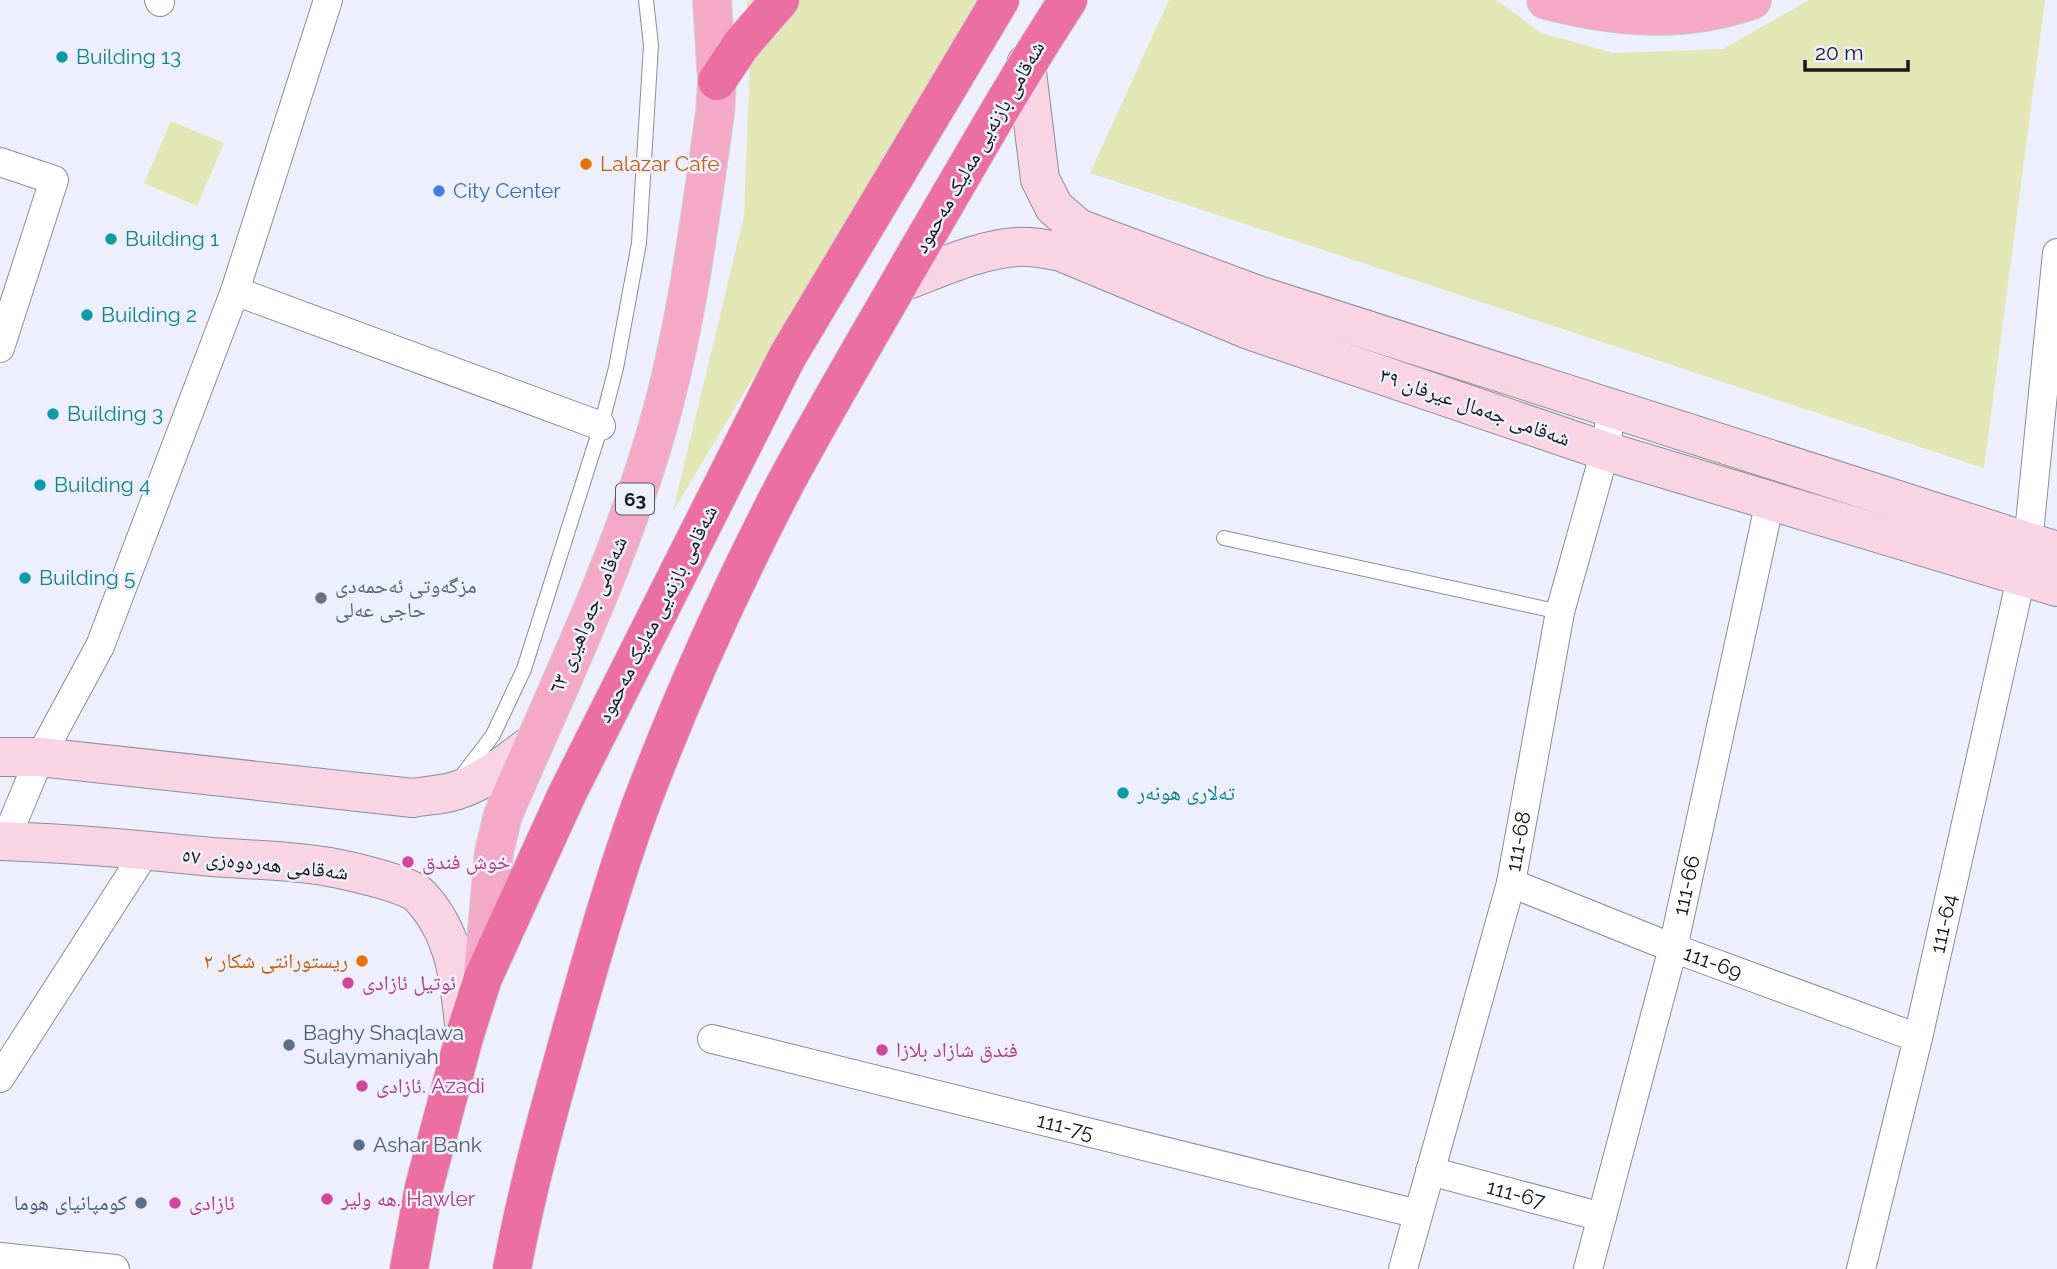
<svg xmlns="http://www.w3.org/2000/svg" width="2057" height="1269" viewBox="0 0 2057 1269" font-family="Raleway,'Noto Naskh Arabic',sans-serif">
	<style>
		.green { fill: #e3e6b5 }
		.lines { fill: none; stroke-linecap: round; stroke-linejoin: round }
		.lane-casing { stroke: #8b8d98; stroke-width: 16 }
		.street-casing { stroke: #8b8d98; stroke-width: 30 }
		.secondary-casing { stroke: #8b8d98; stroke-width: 40 }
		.primary-casing { stroke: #d1d1d2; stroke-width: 40 }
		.highway-casing { stroke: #d1d1d2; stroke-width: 40 }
		.lane { stroke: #fff; stroke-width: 14 }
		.street { stroke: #fff; stroke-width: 28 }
		.secondary { stroke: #f9d4e3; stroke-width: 38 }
		.primary { stroke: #f4a9c7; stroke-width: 38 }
		.highway { stroke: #ec6fa2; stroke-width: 38 }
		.culture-dot { fill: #0f9aa8; stroke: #edf0fc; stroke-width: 2.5 }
		.food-dot { fill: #e8710a; stroke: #edf0fc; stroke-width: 2.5 }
		.shop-dot { fill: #3f7fe0; stroke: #edf0fc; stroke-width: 2.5 }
		.worship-dot { fill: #6b7280; stroke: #edf0fc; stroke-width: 2.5 }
		.hotel-dot { fill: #d1479c; stroke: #edf0fc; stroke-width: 2.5 }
		.service-dot { fill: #5c6f8a; stroke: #edf0fc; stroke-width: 2.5 }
		.labels { text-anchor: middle; stroke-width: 5; stroke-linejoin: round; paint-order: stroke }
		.shield { fill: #edf0fc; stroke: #57595f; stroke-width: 2 }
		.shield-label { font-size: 19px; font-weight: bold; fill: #17181c }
		.culture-label { font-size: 21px; fill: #0d838f; stroke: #edf0fc; text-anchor: start }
		.street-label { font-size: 21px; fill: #17181c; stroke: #edf0fc }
		.food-label { font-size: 21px; fill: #c56008; stroke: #edf0fc; text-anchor: start }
		.shop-label { font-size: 21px; fill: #366cbe; stroke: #edf0fc; text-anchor: start }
		.worship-label { font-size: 21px; fill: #5b616d; stroke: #edf0fc; text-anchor: start }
		.hotel-label { font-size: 21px; fill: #b23c85; stroke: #edf0fc; text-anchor: start }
		.service-label { font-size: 21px; fill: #4e5e75; stroke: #edf0fc; text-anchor: start }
	</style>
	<rect width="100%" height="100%" fill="#edf0fc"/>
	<g class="green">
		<path d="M 747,0 L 976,0 L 972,12 L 673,511 L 744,216 L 750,61 Z"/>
		<path d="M 1169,0 L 1496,0 L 1541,33 L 1613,53 L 1723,49 L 1809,0 L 2045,0 L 1984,468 L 1090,173 Z"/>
		<path d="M 171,121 L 224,143 L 197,206 L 144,183 Z"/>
	</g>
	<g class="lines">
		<g class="lane-casing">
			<g id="lane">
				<path d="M 1224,538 L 1560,612"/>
				<path d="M 461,777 L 493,735 L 524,669 L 601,426 L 616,368 L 639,243 L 651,45 L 646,0"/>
			</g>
		</g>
		<g class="street-casing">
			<g id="street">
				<path d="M 159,0 L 160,2"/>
				<path d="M 0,162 L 54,180 L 0,348"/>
				<path d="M 235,291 L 601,426"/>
				<path d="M 2028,543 L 2057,253"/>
				<path d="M 5,841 L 40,757 L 100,646 L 235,291 L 328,0"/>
				<path id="s1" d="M 1511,883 L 1673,948 L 1918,1038"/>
				<path id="s2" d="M 712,1039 L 1418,1214"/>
				<path d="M 0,1078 L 146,851"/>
				<path id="s3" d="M 1430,1171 L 1602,1217"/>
				<path d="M 0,1257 L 115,1269"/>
				<path id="s4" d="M 1403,1269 L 1511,883 L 1560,612 L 1605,451 L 1612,408"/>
				<path id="s5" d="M 1588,1269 L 1673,948 L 1770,501"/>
				<path id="s6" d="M 1861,1269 L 1918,1038 L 2021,578"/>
			</g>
		</g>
		<g class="secondary-casing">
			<g id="secondary">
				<path d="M 1026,64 L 1040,179 L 1054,207 L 1078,228 L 1258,295 L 2057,551"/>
				<path d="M 900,283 C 935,270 979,249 1017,247 C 1032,246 1046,249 1061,252 L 1249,330 L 1605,451 L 2057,587"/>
				<path d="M 0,757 L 40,757 L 413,798 C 424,796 436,795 447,793 C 480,786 508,762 535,742"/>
				<path d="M 0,841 C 71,843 142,850 212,857 C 251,860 291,860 329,867 C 346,870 409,884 419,895 C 456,933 460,984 465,1034"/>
			</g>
		</g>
		<g class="primary-casing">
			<g id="primary">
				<path d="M 1546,0 C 1615,18 1683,24 1752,0"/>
				<path d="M 483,976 L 494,852 L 503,815 C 558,687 620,560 658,426 C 687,324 700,218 715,113 L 717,81 L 712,0"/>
			</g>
		</g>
		<g class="highway-casing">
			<g id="highway">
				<path d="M 717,81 L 741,45 L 780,0"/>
				<path d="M 409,1269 L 424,1187 L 465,1034 L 483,978 L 567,794 L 787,357 L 1000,0"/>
				<path d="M 512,1269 C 527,1188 549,1110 571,1031 C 592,957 613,882 639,810 C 680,700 731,588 785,484 C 826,408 870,334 913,259 C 964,172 1013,84 1068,0"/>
			</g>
		</g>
		<use href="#lane" class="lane"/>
		<use href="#street" class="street"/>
		<use href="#secondary" class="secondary"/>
		<use href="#primary" class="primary"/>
		<use href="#highway" class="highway"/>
	</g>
	<g class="culture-dot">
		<circle cx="62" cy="57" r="7"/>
		<circle cx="111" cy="239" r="7"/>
		<circle cx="87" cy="315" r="7"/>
		<circle cx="53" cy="414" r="7"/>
		<circle cx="40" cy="485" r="7"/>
		<circle cx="25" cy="578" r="7"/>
		<circle cx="1123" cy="793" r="7"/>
	</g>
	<g class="food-dot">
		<circle cx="586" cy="164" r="7"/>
		<circle cx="362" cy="961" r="7"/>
	</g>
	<circle class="shop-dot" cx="439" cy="191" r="7"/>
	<circle class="worship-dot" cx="321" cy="598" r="7"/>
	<g class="hotel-dot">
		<circle cx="408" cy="862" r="7"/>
		<circle cx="348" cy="983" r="7"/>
		<circle cx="882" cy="1050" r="7"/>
		<circle cx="362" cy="1086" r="7"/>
		<circle cx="327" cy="1199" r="7"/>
		<circle cx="175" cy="1203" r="7"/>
	</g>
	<g class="service-dot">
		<circle cx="289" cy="1045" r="7"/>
		<circle cx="359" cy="1145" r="7"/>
		<circle cx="141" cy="1203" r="7"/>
	</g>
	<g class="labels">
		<rect class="shield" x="616" y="483.5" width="38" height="31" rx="5"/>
		<g class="shield-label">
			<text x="635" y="506">63</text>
		</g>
		<g class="culture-label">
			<text x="76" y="64">Building 13</text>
			<text x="125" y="246">Building 1</text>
			<text x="101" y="322">Building 2</text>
			<text x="67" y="421">Building 3</text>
			<text x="54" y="492">Building 4</text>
			<text x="39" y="585">Building 5</text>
			<text x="1137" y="800">تەلاری هونەر</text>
		</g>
		<g class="street-label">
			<text transform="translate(979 147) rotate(-60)" y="7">شەقامی بازنەیی مەلیک مەحمود</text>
			<text transform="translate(1475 407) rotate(19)" y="7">شەقامی جەمال عیرفان ٣٩</text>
			<text transform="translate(657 614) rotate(-63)" y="7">شەقامی بازنەیی مەلیک مەحمود</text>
			<text transform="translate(588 615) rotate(-67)" y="7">شەقامی جەواهیری ٦٣</text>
			<text dy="7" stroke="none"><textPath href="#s4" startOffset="443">111-68</textPath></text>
			<text transform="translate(265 864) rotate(6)" y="7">شەقامی هەرەوەزی ٥٧</text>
			<text dy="7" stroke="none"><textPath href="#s5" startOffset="396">111-66</textPath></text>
			<text dy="7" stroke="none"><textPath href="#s6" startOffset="355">111-64</textPath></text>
			<text dy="7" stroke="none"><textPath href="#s1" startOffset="217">111-69</textPath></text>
			<text dy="7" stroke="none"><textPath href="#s2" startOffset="364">111-75</textPath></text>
			<text dy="7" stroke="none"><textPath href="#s3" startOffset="89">111-67</textPath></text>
		</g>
		<g class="food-label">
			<text x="600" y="171">Lalazar Cafe</text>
			<text x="348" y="968" text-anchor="end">ريستورانتى شكار ٢</text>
		</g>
		<g class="shop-label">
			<text x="453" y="198">City Center</text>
		</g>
		<g class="worship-label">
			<text x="335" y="593">مزگەوتی ئەحمەدی<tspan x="335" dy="24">حاجی عەلی</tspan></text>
		</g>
		<g class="hotel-label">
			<text x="422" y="869">خوش فندق</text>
			<text x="362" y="990">ئوتیل ئازادی</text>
			<text x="896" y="1057">فندق شازاد بلازا</text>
			<text x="376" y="1093">ئازادى. Azadi</text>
			<text x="341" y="1206">هه ولير. Hawler</text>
			<text x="189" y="1210">ئازادی</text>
		</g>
		<g class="service-label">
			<text x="303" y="1040">Baghy Shaqlawa<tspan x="303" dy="24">Sulaymaniyah</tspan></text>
			<text x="373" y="1152">Ashar Bank</text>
			<text x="127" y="1210" text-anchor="end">کومپانیای هوما</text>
		</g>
	</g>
	<path d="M1805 60v10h103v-10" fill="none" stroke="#17181c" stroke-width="3.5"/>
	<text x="1815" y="60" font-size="21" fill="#17181c" stroke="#edf0fc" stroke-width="5" paint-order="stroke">20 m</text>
</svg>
